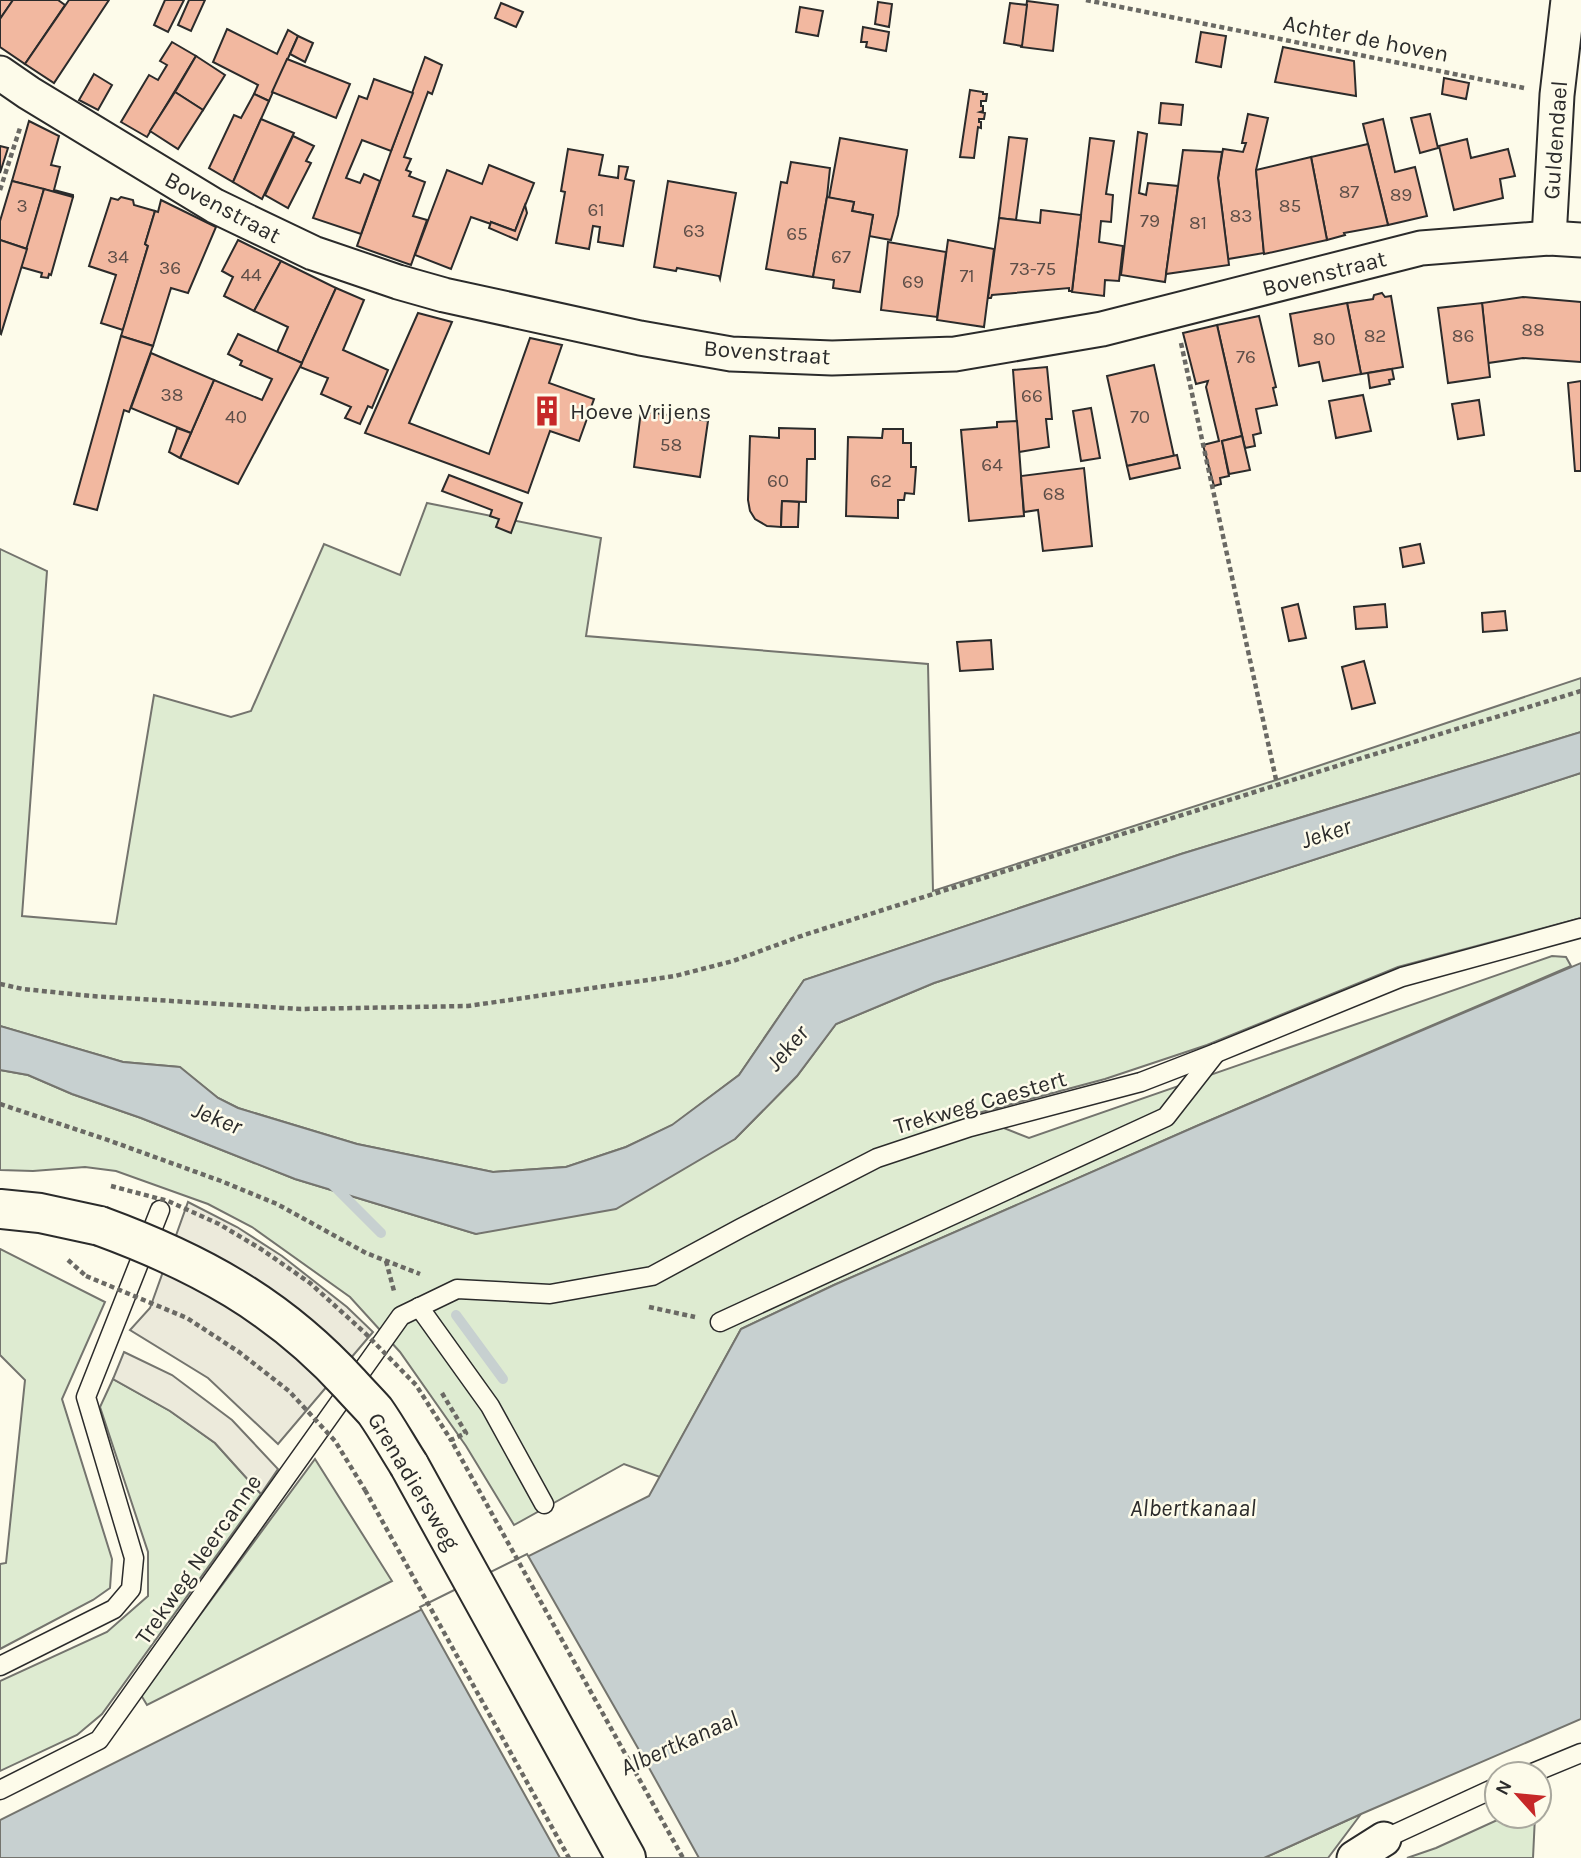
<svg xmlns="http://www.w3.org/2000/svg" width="1581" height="1858" viewBox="0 0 1581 1858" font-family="Karla,sans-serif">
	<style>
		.green { fill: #deebd1; stroke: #74746e; stroke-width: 2 }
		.parking { fill: #eceadb; stroke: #74746e; stroke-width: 2 }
		.water { fill: #c7d0d0; stroke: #74746e; stroke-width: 2 }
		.pier { fill: #fdfbea; stroke: #74746e; stroke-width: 2 }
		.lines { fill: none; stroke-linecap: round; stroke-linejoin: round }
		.stream { stroke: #c7d0d0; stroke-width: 10 }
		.building { fill: #f2b8a0; stroke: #2b2b2b; stroke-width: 2 }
		.lane-casing { stroke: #2b2b2b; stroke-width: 21 }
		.street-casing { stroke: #2b2b2b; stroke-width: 37 }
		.secondary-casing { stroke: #2b2b2b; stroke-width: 42 }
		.path { stroke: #6a6964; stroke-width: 4.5; stroke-dasharray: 5 3.5; stroke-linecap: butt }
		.lane { stroke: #fdfbea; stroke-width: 18 }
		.street { stroke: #fdfbea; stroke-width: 33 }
		.secondary { stroke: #fdfbea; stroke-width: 38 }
		.secondary-bridge-casing { stroke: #2b2b2b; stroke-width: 42; stroke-linecap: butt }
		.path-bridge { stroke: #6a6964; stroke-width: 4.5; stroke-dasharray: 5 3.5; stroke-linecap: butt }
		.secondary-bridge { stroke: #fdfbea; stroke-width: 38 }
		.labels { text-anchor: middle; stroke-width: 5; stroke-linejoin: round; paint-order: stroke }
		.number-label { font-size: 19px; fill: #5d4e48 }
		.street-label { font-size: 23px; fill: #2b2b2b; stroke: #fdfbea }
		.poi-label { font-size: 23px; fill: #2b2b2b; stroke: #fdfbea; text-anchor: start }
		.water-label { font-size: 24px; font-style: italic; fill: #2b2b2b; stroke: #fdfbea }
	</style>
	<rect width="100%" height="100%" fill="#fdfbea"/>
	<g class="green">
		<path d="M 427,503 L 601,538 L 586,636 L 928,664 L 933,891 L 1276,780 L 1581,678 L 1581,732 L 1181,854 L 804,980 L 739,1075 L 673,1125 L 626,1147 L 566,1167 L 493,1172 L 357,1144 L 238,1108 L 218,1098 L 179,1067 L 123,1062 L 0,1026 L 0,549 L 47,571 L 22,916 L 116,924 L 154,695 L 231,717 L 251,711 L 324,544 L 400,575 Z"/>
		<path d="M 1581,773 L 1581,918 L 1398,967 L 1207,1045 L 1105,1079 L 971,1115 L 1029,1138 L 1552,956 L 1566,957 L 1571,966 L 1199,1125 L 834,1285 L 741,1329 L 660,1477 L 624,1464 L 514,1525 L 466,1446 L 400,1352 L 350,1297 L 252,1227 L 208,1204 L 116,1171 L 85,1167 L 33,1171 L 0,1170 L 0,1070 L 28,1075 L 72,1094 L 141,1118 L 295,1179 L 476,1234 L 735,1139 L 797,1076 L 836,1024 L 934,983 Z"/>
		<path d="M 0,1249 L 105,1302 L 62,1399 L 112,1559 L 110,1588 L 93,1600 L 0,1649 L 0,1564 L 6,1563 L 25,1380 L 0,1355 Z"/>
		<path d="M 113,1379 L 170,1411 L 215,1443 L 261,1494 L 102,1714 L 77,1735 L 0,1771 L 0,1681 L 107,1632 L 148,1596 L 148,1552 L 100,1407 Z"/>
		<path d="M 315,1459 L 392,1581 L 147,1705 L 141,1695 Z"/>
		<path d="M 1361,1814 L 1328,1858 L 1264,1858 Z"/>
		<path d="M 1506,1816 L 1535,1816 L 1533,1858 L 1407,1858 L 1436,1848 Z"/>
	</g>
	<g class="parking">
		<path d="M 188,1202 L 237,1227 L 282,1256 L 347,1307 L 373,1332 L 278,1444 L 208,1378 L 130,1330 L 150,1308 Z"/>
		<path d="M 124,1352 L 172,1375 L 232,1420 L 278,1469 L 261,1494 L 215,1443 L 170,1411 L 113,1379 Z"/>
	</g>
	<g class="water">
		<path d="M 1581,732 L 1581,773 L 934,983 L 836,1024 L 797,1076 L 735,1139 L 616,1209 L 476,1234 L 295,1179 L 141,1118 L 72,1094 L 28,1075 L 0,1070 L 0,1026 L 123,1062 L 180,1067 L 218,1098 L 238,1108 L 357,1144 L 493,1172 L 566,1167 L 626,1147 L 672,1125 L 739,1075 L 804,980 L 1181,854 Z"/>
		<path d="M 1581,963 L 1581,1719 L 1361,1814 L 1264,1858 L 0,1858 L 0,1820 L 649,1496 L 741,1329 L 834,1285 L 1199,1125 Z"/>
	</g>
	<path class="pier" d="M 527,1554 L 643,1757 L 699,1858 L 560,1858 L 420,1607 Z"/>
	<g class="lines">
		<g class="stream">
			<path d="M 331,1183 L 381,1233"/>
			<path d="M 456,1315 L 503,1379"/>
		</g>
	</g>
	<g class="building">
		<path d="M 0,0 L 13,0 L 0,19 Z"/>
		<path d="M 13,0 L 58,0 L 65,5 L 25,64 L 0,47 L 0,19 Z"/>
		<path d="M 69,0 L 109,0 L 54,83 L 25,64 Z"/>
		<path d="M 165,0 L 184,0 L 168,32 L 154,25 Z"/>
		<path d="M 189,0 L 205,0 L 191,31 L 178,25 Z"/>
		<path d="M 1027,1 L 1058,5 L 1053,51 L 1021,47 Z"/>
		<path d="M 878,2 L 892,4 L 889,27 L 875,24 Z"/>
		<path d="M 501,3 L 523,12 L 516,27 L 495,18 Z"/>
		<path d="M 1010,3 L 1027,5 L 1022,46 L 1004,43 Z"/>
		<path d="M 800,7 L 823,11 L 818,36 L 796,32 Z"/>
		<path d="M 863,27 L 889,32 L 886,51 L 866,47 L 867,42 L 861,42 Z"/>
		<path d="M 227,29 L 277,54 L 288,30 L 298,36 L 269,101 L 254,94 L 258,85 L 213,62 Z"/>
		<path d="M 1201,32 L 1226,36 L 1221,67 L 1196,62 Z"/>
		<path d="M 298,36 L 313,43 L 305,62 L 290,54 Z"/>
		<path d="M 172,42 L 196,56 L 147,137 L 121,122 L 149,75 L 158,80 L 167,65 L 160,61 Z"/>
		<path d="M 1283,47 L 1354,61 L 1356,96 L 1275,82 Z"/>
		<path d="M 196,56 L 225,75 L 203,110 L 175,92 Z"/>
		<path d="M 425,57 L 442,65 L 432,94 L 428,92 L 404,157 L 411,159 L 406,170 L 411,172 L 409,176 L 425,182 L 413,216 L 427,220 L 411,265 L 357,246 Z"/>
		<path d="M 287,59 L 350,84 L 336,118 L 272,92 Z"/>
		<path d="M 94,74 L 112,85 L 98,110 L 79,100 Z"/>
		<path d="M 1444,78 L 1469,83 L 1466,99 L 1442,94 Z"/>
		<path d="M 374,79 L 413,93 L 391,151 L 362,140 L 346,178 L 360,183 L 364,174 L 380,181 L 361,234 L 313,218 L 359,96 L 367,99 Z"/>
		<path d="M 970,90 L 983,92 L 983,94 L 987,94 L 986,101 L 981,101 L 981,106 L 983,106 L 983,111 L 980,112 L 985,113 L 984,119 L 979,119 L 979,122 L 981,122 L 981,128 L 978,127 L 974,158 L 960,157 Z"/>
		<path d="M 175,92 L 203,110 L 178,149 L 150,131 Z"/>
		<path d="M 254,94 L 269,101 L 233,182 L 209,168 L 234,115 L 241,118 Z"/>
		<path d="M 1161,103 L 1183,105 L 1181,125 L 1159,123 Z"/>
		<path d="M 1248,114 L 1268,118 L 1256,170 L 1264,253 L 1228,259 L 1218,178 L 1223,149 L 1243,152 L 1246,143 L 1242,143 Z"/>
		<path d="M 1430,114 L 1438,148 L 1420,153 L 1411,118 Z"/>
		<path d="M 261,119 L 294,133 L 262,199 L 233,182 Z"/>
		<path d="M 1383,119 L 1395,172 L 1415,167 L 1427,216 L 1388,225 L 1363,124 Z"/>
		<path d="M 29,121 L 59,136 L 51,165 L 60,167 L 54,190 L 73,195 L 73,197 L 12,181 Z"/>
		<path d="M 1138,132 L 1147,134 L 1139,193 L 1146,195 L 1148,183 L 1178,186 L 1165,282 L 1121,275 Z"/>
		<path d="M 293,136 L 314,146 L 306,161 L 311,163 L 288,208 L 265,195 Z"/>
		<path d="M 1009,137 L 1027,139 L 1016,220 L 999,218 Z"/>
		<path d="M 840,138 L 907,150 L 898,215 L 891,240 L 869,236 L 873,215 L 852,211 L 854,202 L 829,198 Z"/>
		<path d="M 1090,138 L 1114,141 L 1106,194 L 1113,195 L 1111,222 L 1101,221 L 1099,242 L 1123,246 L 1119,281 L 1105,280 L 1104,296 L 1072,292 Z"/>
		<path d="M 1467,139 L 1471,158 L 1508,149 L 1515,176 L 1500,179 L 1503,198 L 1454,210 L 1439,146 Z"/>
		<path d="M 1368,144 L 1388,225 L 1344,233 L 1345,235 L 1327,240 L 1311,157 Z"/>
		<path d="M 0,146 L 8,148 L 0,173 Z"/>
		<path d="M 568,149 L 603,155 L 599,175 L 618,178 L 619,166 L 628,167 L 625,179 L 634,181 L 623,246 L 598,242 L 600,227 L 593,226 L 589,249 L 556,243 L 565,192 L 561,191 Z"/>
		<path d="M 1183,150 L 1222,152 L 1218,178 L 1229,265 L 1166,274 Z"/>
		<path d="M 1311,157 L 1327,240 L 1264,254 L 1256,170 Z"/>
		<path d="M 791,162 L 830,168 L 827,197 L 813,277 L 766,269 L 781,182 L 787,183 Z"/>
		<path d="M 489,165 L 534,183 L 515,231 L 491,222 L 491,224 L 471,217 L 451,269 L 415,255 L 447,170 L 482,184 Z"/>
		<path d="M 12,181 L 44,189 L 27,249 L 0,240 L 0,221 Z"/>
		<path d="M 668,181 L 736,193 L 720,279 L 719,276 L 677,268 L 676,271 L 654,267 Z"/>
		<path d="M 44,189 L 73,197 L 51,275 L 49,274 L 48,278 L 41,277 L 42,273 L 21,267 Z"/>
		<path d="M 121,197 L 133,200 L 134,205 L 155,211 L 145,244 L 148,246 L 123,330 L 101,323 L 116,275 L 89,266 L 111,198 L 118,200 Z"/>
		<path d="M 827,197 L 854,202 L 852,211 L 873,215 L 860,292 L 833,288 L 834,280 L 813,277 Z"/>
		<path d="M 161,200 L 216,227 L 188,293 L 171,288 L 153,346 L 121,336 L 148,246 L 145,244 L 155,211 L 158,212 Z"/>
		<path d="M 525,205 L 527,213 L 517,240 L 489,228 L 491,222 L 515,231 Z"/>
		<path d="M 1041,210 L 1081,215 L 1072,291 L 1069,291 L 1069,288 L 992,295 L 991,298 L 988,298 L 999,218 L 1040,223 Z"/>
		<path d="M 0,240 L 27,249 L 1,334 L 0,333 Z"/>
		<path d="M 238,240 L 281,261 L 254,311 L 224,296 L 233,277 L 222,271 Z"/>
		<path d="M 948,240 L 994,249 L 984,327 L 937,320 Z"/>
		<path d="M 888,242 L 946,252 L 937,317 L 881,310 Z"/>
		<path d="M 281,261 L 336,288 L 302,363 L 277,352 L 288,327 L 254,311 Z"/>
		<path d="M 336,288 L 364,300 L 343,350 L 388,370 L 372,408 L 368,406 L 360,424 L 345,418 L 351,407 L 321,394 L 328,378 L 300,367 Z"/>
		<path d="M 1382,293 L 1385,297 L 1391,296 L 1403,367 L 1361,374 L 1347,303 L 1373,299 L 1374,295 Z"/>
		<path d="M 1523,297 L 1581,302 L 1581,362 L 1523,358 L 1488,363 L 1482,303 Z"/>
		<path d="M 1347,303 L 1361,374 L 1323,381 L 1319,362 L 1299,366 L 1290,314 Z"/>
		<path d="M 1482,303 L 1490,377 L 1448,383 L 1438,308 Z"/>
		<path d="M 418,313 L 452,322 L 409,423 L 489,454 L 530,338 L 562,345 L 549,383 L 594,399 L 579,441 L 550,431 L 528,493 L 365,433 Z"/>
		<path d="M 1259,316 L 1276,387 L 1273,388 L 1277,405 L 1256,409 L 1261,433 L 1253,435 L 1255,446 L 1245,448 L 1217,325 Z"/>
		<path d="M 1217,325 L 1242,436 L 1222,441 L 1229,476 L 1220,478 L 1221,484 L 1214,486 L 1203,445 L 1219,441 L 1206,387 L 1208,381 L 1196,384 L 1183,333 Z"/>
		<path d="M 238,334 L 302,363 L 238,484 L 180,458 L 214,380 L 262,400 L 272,379 L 240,365 L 242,361 L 228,354 Z"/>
		<path d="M 121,336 L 153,346 L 129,412 L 124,410 L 97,510 L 74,504 Z"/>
		<path d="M 151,353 L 214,380 L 191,433 L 131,408 Z"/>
		<path d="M 1154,365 L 1174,456 L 1127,466 L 1107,376 Z"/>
		<path d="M 1047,367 L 1052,419 L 1046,419 L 1049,447 L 1019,452 L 1013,370 Z"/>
		<path d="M 1392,369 L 1394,379 L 1389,380 L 1390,384 L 1370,388 L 1368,373 Z"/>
		<path d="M 1581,381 L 1581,471 L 1575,471 L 1568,383 Z"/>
		<path d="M 1363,395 L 1371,431 L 1336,438 L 1329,401 Z"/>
		<path d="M 1479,400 L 1484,435 L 1458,439 L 1452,404 Z"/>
		<path d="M 1091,408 L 1100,458 L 1081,461 L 1073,411 Z"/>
		<path d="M 641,411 L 708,421 L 700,477 L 634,467 Z"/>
		<path d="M 1017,421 L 1024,516 L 969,521 L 961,430 L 997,427 L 997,422 Z"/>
		<path d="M 177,428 L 191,433 L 180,458 L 169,452 Z"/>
		<path d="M 779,428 L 815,429 L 815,459 L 807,459 L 806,502 L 782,501 L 781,527 L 767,526 L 755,519 L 750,511 L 748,500 L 750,436 L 779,438 Z"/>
		<path d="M 883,429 L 903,429 L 903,443 L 911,443 L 911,467 L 916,467 L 914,494 L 905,493 L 904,500 L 898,500 L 898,518 L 846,516 L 848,437 L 882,438 Z"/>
		<path d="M 1242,436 L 1250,470 L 1229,474 L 1222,441 Z"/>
		<path d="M 1177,455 L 1180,468 L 1130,479 L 1127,466 Z"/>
		<path d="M 1084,468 L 1092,546 L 1043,551 L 1038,510 L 1024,512 L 1021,476 Z"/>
		<path d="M 449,475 L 522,503 L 511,533 L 496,527 L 499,519 L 490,516 L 492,510 L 442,491 Z"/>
		<path d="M 782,501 L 799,502 L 798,527 L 781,527 Z"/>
		<path d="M 1420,544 L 1424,563 L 1403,567 L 1400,548 Z"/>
		<path d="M 1298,604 L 1306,638 L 1289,641 L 1282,608 Z"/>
		<path d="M 1385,604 L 1387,627 L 1356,629 L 1354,607 Z"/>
		<path d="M 1505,611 L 1507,630 L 1483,632 L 1482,613 Z"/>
		<path d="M 991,640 L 993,669 L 960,671 L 957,642 Z"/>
		<path d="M 1364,661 L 1375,703 L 1352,709 L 1342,667 Z"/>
	</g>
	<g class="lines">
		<g class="lane-casing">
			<g id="lane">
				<path d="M 419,1307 L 490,1406 L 544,1504"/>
				<path d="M 720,1322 L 1166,1117 L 1216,1053"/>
				<path d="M 0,1666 L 114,1609 L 131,1589 L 134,1558 L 86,1397 L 160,1210"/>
				<path d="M 1530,1774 L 1581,1753"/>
				<path d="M 0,1790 L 99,1740 L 401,1316 L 457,1289 L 550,1294 L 652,1276 L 741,1228 L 877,1158 L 970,1127 L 1141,1082 L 1216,1053 L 1402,977 L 1581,928"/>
				<path d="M 1384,1839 L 1497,1787"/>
			</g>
		</g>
		<g class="street-casing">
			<g id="street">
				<path d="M 0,73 L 29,93 L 215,206 L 313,253 L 398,282 L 444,295 L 640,338 L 731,354 L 832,358 L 955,354 L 1102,329 L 1421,248 L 1549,238 L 1581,240"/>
				<path d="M 1549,238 L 1557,95 L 1568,0"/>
				<path d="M 1354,1858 L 1384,1839"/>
			</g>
		</g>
		<g class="secondary-casing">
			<g id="secondary">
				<path d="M 0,1209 L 40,1213 L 100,1226"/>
				<path d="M 409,1465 L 626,1858"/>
			</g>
		</g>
		<g class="path">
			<path d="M 1086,0 L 1524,88"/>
			<path d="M 0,190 L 20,128"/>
			<path d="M 1181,343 L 1277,784"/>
			<path d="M 0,984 L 23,989 L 91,996 L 301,1009 L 468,1006 L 675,976 L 733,961 L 804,935 L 1365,757 L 1581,691"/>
			<path d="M 0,1104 L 105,1139 L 221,1181 L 277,1204 L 366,1253 L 420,1274"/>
			<path d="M 68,1260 L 86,1276"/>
			<path d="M 386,1261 L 394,1291"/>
			<path d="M 649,1307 L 695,1317"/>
			<path d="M 442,1393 L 466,1433 L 451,1440 L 683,1858"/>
			<path d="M 365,1490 L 569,1858"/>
		</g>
		<use href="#lane" class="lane"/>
		<use href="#street" class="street"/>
		<use href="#secondary" class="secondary"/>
		<g class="secondary-bridge-casing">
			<path id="secondary-bridge" d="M 100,1226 C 198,1262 278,1305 350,1384 C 358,1393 367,1402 375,1411 C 387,1428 398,1448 409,1465"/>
		</g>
		<g class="path-bridge">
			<path d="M 111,1186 L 168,1201 L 219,1224 L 261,1249 L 310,1283 L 365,1333 L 416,1385 L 451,1440"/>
			<path d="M 86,1276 L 187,1318 L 239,1352 L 289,1391 L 335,1441 L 365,1490"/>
		</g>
		<use href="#secondary-bridge" class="secondary-bridge"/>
	</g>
	<defs>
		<g id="building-bare" transform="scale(2.415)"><path d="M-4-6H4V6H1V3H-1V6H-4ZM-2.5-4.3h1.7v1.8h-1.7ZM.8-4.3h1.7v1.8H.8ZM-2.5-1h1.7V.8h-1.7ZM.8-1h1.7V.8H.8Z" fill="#c62828" stroke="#fdfbea" stroke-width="2.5" paint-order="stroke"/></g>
	</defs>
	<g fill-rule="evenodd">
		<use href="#building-bare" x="547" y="411"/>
	</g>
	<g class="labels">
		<g class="number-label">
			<text x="1349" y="198">87</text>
			<text x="1401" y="201">89</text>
			<text x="22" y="212">3</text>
			<text x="1290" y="212">85</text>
			<text x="596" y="216">61</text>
			<text x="1241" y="222">83</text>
			<text x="1150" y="227">79</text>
			<text x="1198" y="229">81</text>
			<text x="694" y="237">63</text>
			<text x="797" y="240">65</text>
			<text x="118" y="263">34</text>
			<text x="841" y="263">67</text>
			<text x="170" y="274">36</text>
			<text x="1033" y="275">73-75</text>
			<text x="251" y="281">44</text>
			<text x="967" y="282">71</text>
			<text x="913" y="288">69</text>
			<text x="1533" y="336">88</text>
			<text x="1375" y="342">82</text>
			<text x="1463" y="342">86</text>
			<text x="1324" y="345">80</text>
			<text x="1246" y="363">76</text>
			<text x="172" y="401">38</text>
			<text x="1032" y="402">66</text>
			<text x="236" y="423">40</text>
			<text x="1140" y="423">70</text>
			<text x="671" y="451">58</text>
			<text x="992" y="471">64</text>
			<text x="778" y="487">60</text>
			<text x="881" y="487">62</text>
			<text x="1054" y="500">68</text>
		</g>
		<g class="street-label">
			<text transform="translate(1366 38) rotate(11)" y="8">Achter de hoven</text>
			<text transform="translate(1555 140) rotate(-86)" y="8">Guldendael</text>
			<text transform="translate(223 207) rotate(28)" y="8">Bovenstraat</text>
			<text transform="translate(1324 273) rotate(-14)" y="8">Bovenstraat</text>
			<text transform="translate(767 352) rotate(4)" y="8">Bovenstraat</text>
			<text transform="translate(980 1102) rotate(-16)" y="8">Trekweg Caestert</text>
			<text transform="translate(414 1481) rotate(59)" y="8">Grenadiersweg</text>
			<text transform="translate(198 1559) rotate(-55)" y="8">Trekweg Neercanne</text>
		</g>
		<g class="poi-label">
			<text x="570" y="419">Hoeve Vrijens</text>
		</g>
		<g class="water-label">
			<text transform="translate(1326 833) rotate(-18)" y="8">Jeker</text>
			<text transform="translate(787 1048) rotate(-49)" y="8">Jeker</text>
			<text transform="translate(217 1118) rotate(22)" y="8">Jeker</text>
			<text x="1193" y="1516">Albertkanaal</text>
			<text transform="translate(679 1743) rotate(-24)" y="8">Albertkanaal</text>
		</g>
	</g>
	<g transform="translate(1518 1795) rotate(297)"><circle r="33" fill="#fdfbea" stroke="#a9a89e" stroke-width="2"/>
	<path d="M0-5L12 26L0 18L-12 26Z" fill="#c62828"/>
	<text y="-10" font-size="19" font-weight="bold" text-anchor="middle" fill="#2b2b2b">N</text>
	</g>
</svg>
